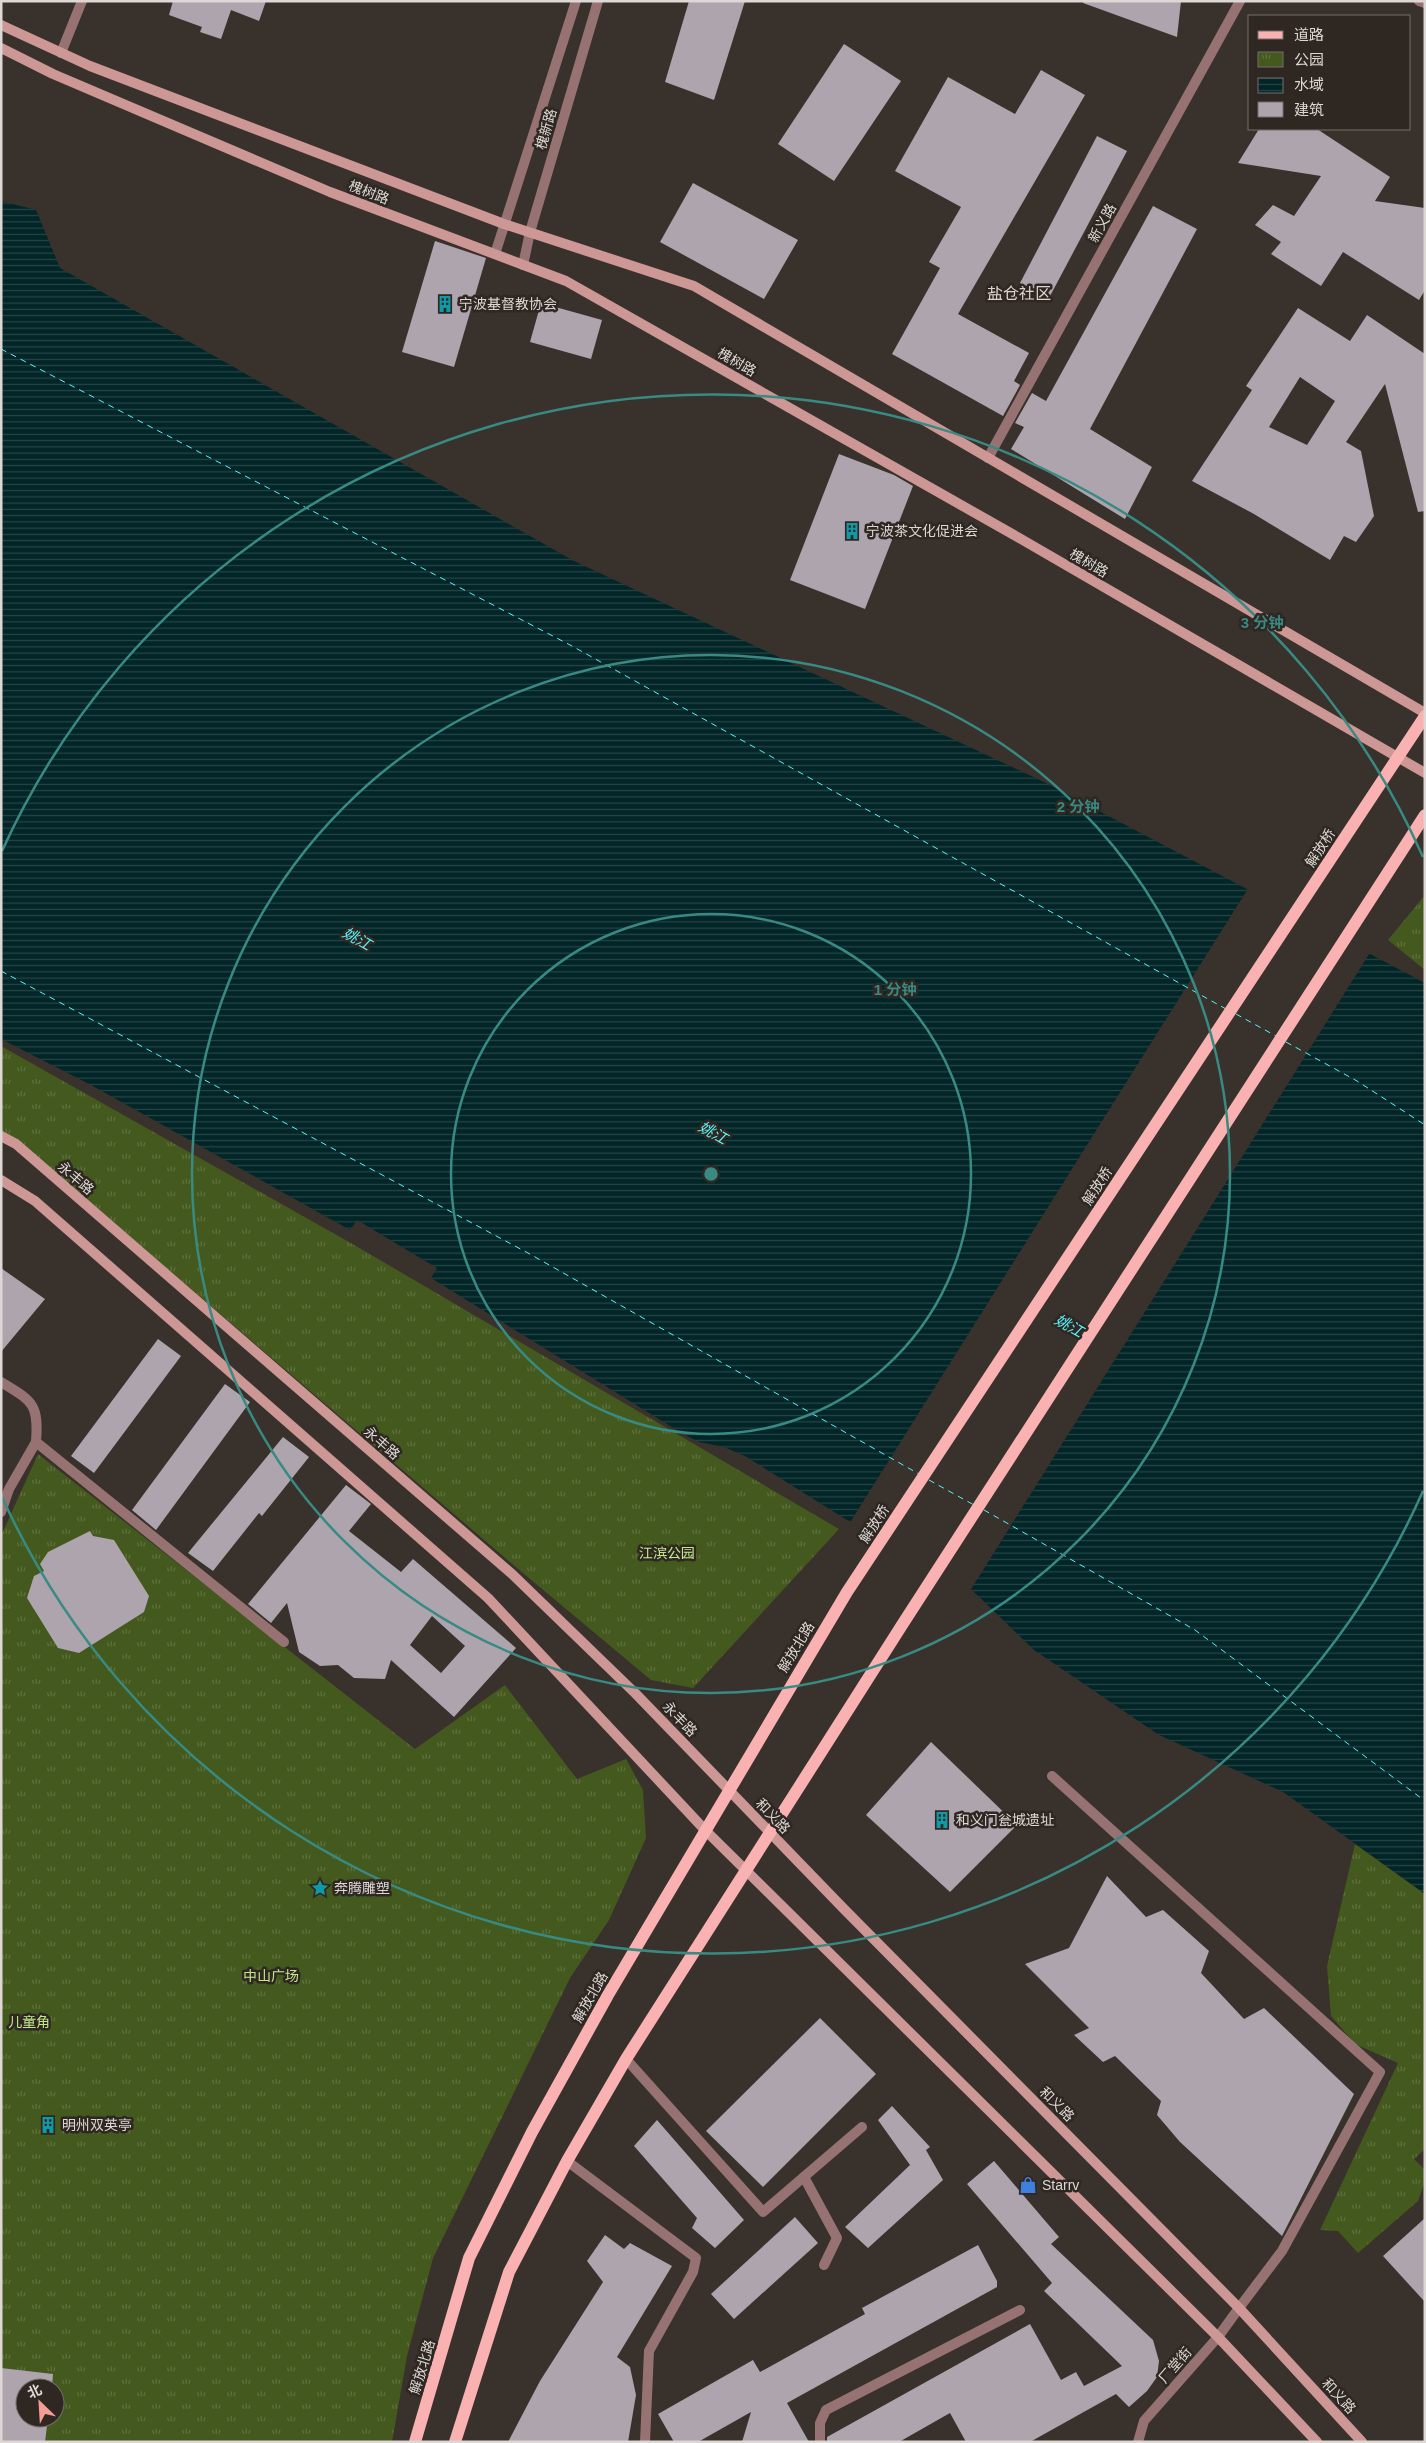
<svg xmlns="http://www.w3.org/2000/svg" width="1426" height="2443" viewBox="0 0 1426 2443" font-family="Helvetica,'Noto Sans SC',sans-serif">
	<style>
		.park { fill: url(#park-tufts); fill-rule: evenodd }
		.water { fill: url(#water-rules) }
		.pier { fill: #39312b }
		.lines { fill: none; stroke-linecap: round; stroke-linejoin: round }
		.ferry { stroke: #5af3fa; stroke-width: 1; stroke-dasharray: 6 5; stroke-linecap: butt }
		.building { fill: #ada4ad; fill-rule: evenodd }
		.pedestrian { stroke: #967372; stroke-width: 10 }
		.minor { stroke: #967372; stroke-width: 10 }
		.tertiary { stroke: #967372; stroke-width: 10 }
		.secondary { stroke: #cd9796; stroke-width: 10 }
		.primary { stroke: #f9b2b1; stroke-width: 12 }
		.ring { fill: none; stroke: #388a83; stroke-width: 2.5 }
		.labels { text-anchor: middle; stroke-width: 5; stroke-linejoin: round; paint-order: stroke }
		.street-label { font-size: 14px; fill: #ddd8d5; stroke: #2e2722 }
		.poi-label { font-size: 14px; fill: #ddd8d5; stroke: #2e2722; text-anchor: start }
		.park-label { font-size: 14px; fill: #c3e889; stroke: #2e2722 }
		.water-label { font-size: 15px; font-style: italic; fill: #5af3fa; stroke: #2e2722 }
		.quarter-label { font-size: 16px; fill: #dfd5cd; stroke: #2e2722 }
		.centre { fill: #388a83; stroke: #2e2722; stroke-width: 2.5 }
		.ring-label { font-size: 15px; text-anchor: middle; font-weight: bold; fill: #388a83; stroke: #2e2722; stroke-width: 5; stroke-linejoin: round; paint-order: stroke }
	</style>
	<defs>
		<pattern id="park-tufts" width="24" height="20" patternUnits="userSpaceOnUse" patternTransform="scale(1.25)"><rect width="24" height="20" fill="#44591e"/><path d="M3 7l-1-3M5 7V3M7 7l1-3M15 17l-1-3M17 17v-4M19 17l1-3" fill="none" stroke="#5f703e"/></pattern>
		<pattern id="water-rules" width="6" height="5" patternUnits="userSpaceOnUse" patternTransform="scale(1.25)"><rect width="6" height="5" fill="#022527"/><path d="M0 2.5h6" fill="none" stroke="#264445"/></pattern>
	</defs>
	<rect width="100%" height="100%" fill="#39312b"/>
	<g class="park">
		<path d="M 1425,895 L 1425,970 L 1388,940 Z"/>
		<path d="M 1,1046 L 356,1246 L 839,1529 L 693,1688 L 651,1680 L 517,1568 L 45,1164 L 1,1138 Z"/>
		<path d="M 38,1454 L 415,1749 L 505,1685 L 577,1779 L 626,1759 L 643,1790 L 646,1838 L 609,1920 L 570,1978 L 433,2258 L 407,2356 L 392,2442 L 1,2442 L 1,1536 ZM 25,2388 L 55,2388 L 55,2418 L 25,2418 Z"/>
		<path d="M 1355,1844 L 1425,1894 L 1425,2149 L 1414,2159 L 1425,2170 L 1425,2181 L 1418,2201 L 1358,2253 L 1338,2231 L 1320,2230 L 1398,2063 L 1355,2044 L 1331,2016 L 1327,1966 Z"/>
	</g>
	<path class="water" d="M 1,201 L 36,210 L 60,268 L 572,560 L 1044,782 L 1425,983 L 1425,1894 L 1283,1792 L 1159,1735 L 1034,1650 L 944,1563 L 847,1520 L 745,1456 L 724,1447 L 699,1442 L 683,1434 L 431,1278 L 437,1268 L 357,1220 L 350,1230 L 91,1085 L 1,1039 Z"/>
	<path class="pier" d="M 1249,887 L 1371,951 L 970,1591 L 943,1565 L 849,1524 Z"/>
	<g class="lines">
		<g class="ferry">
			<path d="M 1,349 L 572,646 L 1226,1009"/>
			<path d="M 1,971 L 528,1253 L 919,1474"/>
			<path d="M 1236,1014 L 1276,1036"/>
			<path d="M 1286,1042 L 1357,1081 L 1425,1125"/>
			<path d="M 929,1480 L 974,1505"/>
			<path d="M 984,1510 L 1195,1630 L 1425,1801"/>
		</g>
	</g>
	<g class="building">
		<path d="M 173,1 L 266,1 L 259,21 L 231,10 L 221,39 L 200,32 L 202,27 L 169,15 Z"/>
		<path d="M 689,1 L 745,1 L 714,100 L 665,82 Z"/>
		<path d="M 1084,1 L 1181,1 L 1177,37 L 1083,3 Z"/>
		<path d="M 844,44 L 901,81 L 834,181 L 778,144 Z"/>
		<path d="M 1041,70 L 1085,95 L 958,314 L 1029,353 L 1014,381 L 1020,385 L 1003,416 L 892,354 L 940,268 L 929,262 L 961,207 L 895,171 L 948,77 L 1015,114 Z"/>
		<path d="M 1259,129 L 1317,129 L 1390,177 L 1375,201 L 1425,208 L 1425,290 L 1419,300 L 1343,252 L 1321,286 L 1271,254 L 1281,242 L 1255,225 L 1273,205 L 1294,216 L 1321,176 L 1238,163 Z"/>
		<path d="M 1097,136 L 1127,151 L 1049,298 L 1020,283 Z"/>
		<path d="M 693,183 L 798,240 L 764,299 L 660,242 Z"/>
		<path d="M 1153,206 L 1197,229 L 1090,429 L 1152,467 L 1125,519 L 1011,449 L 1024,427 L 1015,423 L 1032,393 L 1046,401 Z"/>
		<path d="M 435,241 L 486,258 L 454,367 L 402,352 Z"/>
		<path d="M 541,303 L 602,320 L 591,359 L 530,342 Z"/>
		<path d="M 1298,308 L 1350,341 L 1367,315 L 1425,354 L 1425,511 L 1418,512 L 1385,384 L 1346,442 L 1361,451 L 1374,516 L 1356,542 L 1344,536 L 1330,560 L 1254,514 L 1192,481 L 1252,390 L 1246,386 ZM 1300,377 L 1335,401 L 1307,445 L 1269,427 Z"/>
		<path d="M 839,454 L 894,475 L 913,486 L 865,609 L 790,580 Z"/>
		<path d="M 1,1268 L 45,1299 L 1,1352 Z"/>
		<path d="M 158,1339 L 181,1356 L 94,1473 L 71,1456 Z"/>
		<path d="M 225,1384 L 250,1402 L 156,1530 L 132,1510 Z"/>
		<path d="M 283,1437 L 309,1457 L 262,1516 L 259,1513 L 213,1571 L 188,1553 Z"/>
		<path d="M 346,1485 L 371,1504 L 349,1531 L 401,1572 L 413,1559 L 516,1648 L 454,1717 L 391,1660 L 385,1679 L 354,1678 L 338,1665 L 320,1666 L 299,1652 L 287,1603 L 271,1623 L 248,1604 ZM 432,1616 L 465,1646 L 441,1673 L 410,1645 Z"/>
		<path d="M 90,1531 L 93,1536 L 114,1540 L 149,1596 L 144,1612 L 79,1653 L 58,1648 L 27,1598 L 34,1576 L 44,1571 L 40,1564 L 48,1552 Z"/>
		<path d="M 931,1742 L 1017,1825 L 950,1892 L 866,1815 Z"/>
		<path d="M 1107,1876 L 1146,1917 L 1163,1910 L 1209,1951 L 1201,1973 L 1244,2019 L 1264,2008 L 1354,2094 L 1282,2236 L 1180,2142 L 1157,2115 L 1161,2101 L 1115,2056 L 1103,2062 L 1074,2035 L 1089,2028 L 1025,1964 L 1069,1948 Z"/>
		<path d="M 820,2018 L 876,2074 L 763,2187 L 706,2131 Z"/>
		<path d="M 892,2106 L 930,2147 L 926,2150 L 943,2180 L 868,2248 L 845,2227 L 910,2165 L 878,2120 Z"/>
		<path d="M 657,2120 L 744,2220 L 715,2248 L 692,2228 L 697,2218 L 634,2146 Z"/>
		<path d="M 994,2161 L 1059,2237 L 1051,2244 L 1153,2340 L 1159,2361 L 1157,2377 L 1147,2391 L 1129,2407 L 1116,2394 L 1030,2442 L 966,2442 L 950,2413 L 899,2442 L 827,2442 L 827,2437 L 1030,2324 L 1061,2380 L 1076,2372 L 1084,2386 L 1122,2366 L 1044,2291 L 1052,2283 L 967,2184 Z"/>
		<path d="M 795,2217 L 818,2243 L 734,2319 L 711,2294 Z"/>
		<path d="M 1425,2218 L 1425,2302 L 1383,2256 Z"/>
		<path d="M 605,2235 L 624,2249 L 630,2243 L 672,2266 L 617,2357 L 630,2367 L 636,2395 L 628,2442 L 508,2442 L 540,2381 L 603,2282 L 587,2261 Z"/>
		<path d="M 978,2245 L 997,2281 L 997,2287 L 787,2403 L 809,2442 L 742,2442 L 751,2412 L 698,2442 L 674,2442 L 658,2414 L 753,2360 L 760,2372 L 865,2314 L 862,2308 Z"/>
		<path d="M 1,2368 L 53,2374 L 52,2388 L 25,2388 L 25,2418 L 48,2418 L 45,2442 L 1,2442 Z"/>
	</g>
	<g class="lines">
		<path class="pedestrian" d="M 1,1512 L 9,1489 L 36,1442"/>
		<g class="minor">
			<path d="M 1,1382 C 32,1401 39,1403 36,1442 L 284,1642"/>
			<path d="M 1052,1776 L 1380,2072 L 1282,2251 L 1239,2308"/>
			<path d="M 626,2059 L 763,2212 L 862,2127"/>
			<path d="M 567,2161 L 696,2258 L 693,2272 L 649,2351 L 645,2442"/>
			<path d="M 804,2177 L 837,2238 L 824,2265"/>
			<path d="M 820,2442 L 820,2423 L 826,2410 L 1020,2310"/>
		</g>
		<g class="tertiary">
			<path d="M 1419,1 L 1425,3"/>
			<path d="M 61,53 L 82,1"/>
			<path d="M 495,254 L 576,1"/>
			<path d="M 523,265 L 530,232 L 598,1"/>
			<path d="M 988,458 L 1240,1"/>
			<path d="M 1138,2442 L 1144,2421 L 1218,2337 L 1239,2308"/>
		</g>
		<g class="secondary">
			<path d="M 1,25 L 90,66 L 504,224 L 694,286 L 1425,713"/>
			<path d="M 1,48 L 53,74 L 330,192 L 566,281 L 1021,539 L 1425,773"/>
			<path d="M 1,1136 L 16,1144 L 512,1574 L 635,1693 L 844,1909 L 1239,2308 L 1362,2442"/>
			<path d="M 1,1180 L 35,1201 L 488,1598 L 705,1830 L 1218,2337 L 1317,2442"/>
		</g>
		<g class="primary">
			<path d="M 415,2442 L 469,2258 L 532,2132 L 608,1995 L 847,1592 L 1425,716"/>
			<path d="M 455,2442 L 509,2272 L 567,2161 L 626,2059 L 902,1625 L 1425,815"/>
		</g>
	</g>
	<g class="ring">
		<circle cx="711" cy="1174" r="260"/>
		<circle cx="711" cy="1174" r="519"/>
		<path d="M1423 1491A779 779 0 0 1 2 1497M2 851A779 779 0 0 1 1423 857"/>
	</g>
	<defs>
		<g id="building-bare" transform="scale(1.35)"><path d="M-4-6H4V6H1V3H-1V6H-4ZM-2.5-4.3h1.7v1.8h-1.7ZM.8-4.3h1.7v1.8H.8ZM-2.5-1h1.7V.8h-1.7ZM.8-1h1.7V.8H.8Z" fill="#0f9aa8" stroke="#2e2722" stroke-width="2.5" paint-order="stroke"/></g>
		<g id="sight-bare" transform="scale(1.35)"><path d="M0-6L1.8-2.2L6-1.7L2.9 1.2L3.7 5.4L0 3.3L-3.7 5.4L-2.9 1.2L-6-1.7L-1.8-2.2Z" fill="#0f9aa8" stroke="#2e2722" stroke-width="2.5" paint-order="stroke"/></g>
		<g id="shop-bare" transform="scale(1.35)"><path d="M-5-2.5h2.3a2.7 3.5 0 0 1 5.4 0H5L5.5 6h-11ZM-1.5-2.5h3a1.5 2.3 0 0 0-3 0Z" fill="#3f7fe0" stroke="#2e2722" stroke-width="2.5" paint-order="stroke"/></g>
	</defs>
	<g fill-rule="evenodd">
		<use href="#building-bare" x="445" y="304"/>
		<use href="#building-bare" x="852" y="531"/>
		<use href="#building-bare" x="942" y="1820"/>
		<use href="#sight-bare" x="320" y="1888"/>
		<use href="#building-bare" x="48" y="2125"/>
		<use href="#shop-bare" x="1028" y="2185"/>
	</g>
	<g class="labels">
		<g class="street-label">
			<text transform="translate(546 129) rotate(-74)" y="5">槐新路</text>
			<text transform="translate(369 192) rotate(21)" y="5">槐树路</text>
			<text transform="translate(1102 223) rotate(-61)" y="5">新义路</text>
			<text transform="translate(737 362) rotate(30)" y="5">槐树路</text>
			<text transform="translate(1089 563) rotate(30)" y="5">槐树路</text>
			<text transform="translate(1320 848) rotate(-57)" y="5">解放桥</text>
			<text transform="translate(76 1178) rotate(41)" y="5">永丰路</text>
			<text transform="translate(1097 1186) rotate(-57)" y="5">解放桥</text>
			<text transform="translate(382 1443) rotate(41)" y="5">永丰路</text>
			<text transform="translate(874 1524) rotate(-57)" y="5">解放桥</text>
			<text transform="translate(796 1647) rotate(-59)" y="5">解放北路</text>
			<text transform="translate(680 1719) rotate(46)" y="5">永丰路</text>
			<text transform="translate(773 1816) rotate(46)" y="5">和义路</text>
			<text transform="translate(590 1997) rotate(-60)" y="5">解放北路</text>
			<text transform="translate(1057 2104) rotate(45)" y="5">和义路</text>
			<text transform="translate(1175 2365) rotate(-49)" y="5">厂堂街</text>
			<text transform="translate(422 2367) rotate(-73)" y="5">解放北路</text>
			<text transform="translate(1339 2396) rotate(47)" y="5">和义路</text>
		</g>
		<g class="poi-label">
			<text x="459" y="309">宁波基督教协会</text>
			<text x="866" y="536">宁波茶文化促进会</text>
			<text x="956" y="1825">和义门瓮城遗址</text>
			<text x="334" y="1893">奔腾雕塑</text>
			<text x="62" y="2130">明州双英亭</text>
			<text x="1042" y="2190">Starrv</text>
		</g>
		<g class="park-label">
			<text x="667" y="1558">江滨公园</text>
			<text x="271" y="1981">中山广场</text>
			<text x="29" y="2027">儿童角</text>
		</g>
		<g class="water-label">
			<text transform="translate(357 939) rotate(29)" y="5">姚江</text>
			<text transform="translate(713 1133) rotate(29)" y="5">姚江</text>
			<text transform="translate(1069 1326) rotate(29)" y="5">姚江</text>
		</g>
		<g class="quarter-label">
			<text x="1019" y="299">盐仓社区</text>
		</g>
	</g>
	<circle cx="711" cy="1174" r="8" class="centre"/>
	<g class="ring-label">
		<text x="1262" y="628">3 分钟</text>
		<text x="1078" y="812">2 分钟</text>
		<text x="895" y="995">1 分钟</text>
	</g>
	<rect width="1426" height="2443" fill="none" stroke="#ddd8d5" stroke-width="5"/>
	<rect x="1248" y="15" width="162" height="115" fill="#2e2722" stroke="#746e6a"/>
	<rect x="1258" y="31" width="25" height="8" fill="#f9b2b1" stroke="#746e6a"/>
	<text x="1294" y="40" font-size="15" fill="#ddd8d5">道路</text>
	<rect x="1258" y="52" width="25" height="15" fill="url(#park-tufts)" stroke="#746e6a"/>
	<text x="1294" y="65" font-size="15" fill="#ddd8d5">公园</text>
	<rect x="1258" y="78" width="25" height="15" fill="url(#water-rules)" stroke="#746e6a"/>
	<text x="1294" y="90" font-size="15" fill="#ddd8d5">水域</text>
	<rect x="1258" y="102" width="25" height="15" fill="#ada4ad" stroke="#746e6a"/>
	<text x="1294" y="115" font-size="15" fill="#ddd8d5">建筑</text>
	<g transform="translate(40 2403) rotate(335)"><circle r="24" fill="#2e2722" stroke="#746e6a"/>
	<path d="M0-4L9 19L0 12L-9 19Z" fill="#f59c95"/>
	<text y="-8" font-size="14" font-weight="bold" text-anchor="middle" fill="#ddd8d5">北</text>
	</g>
</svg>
